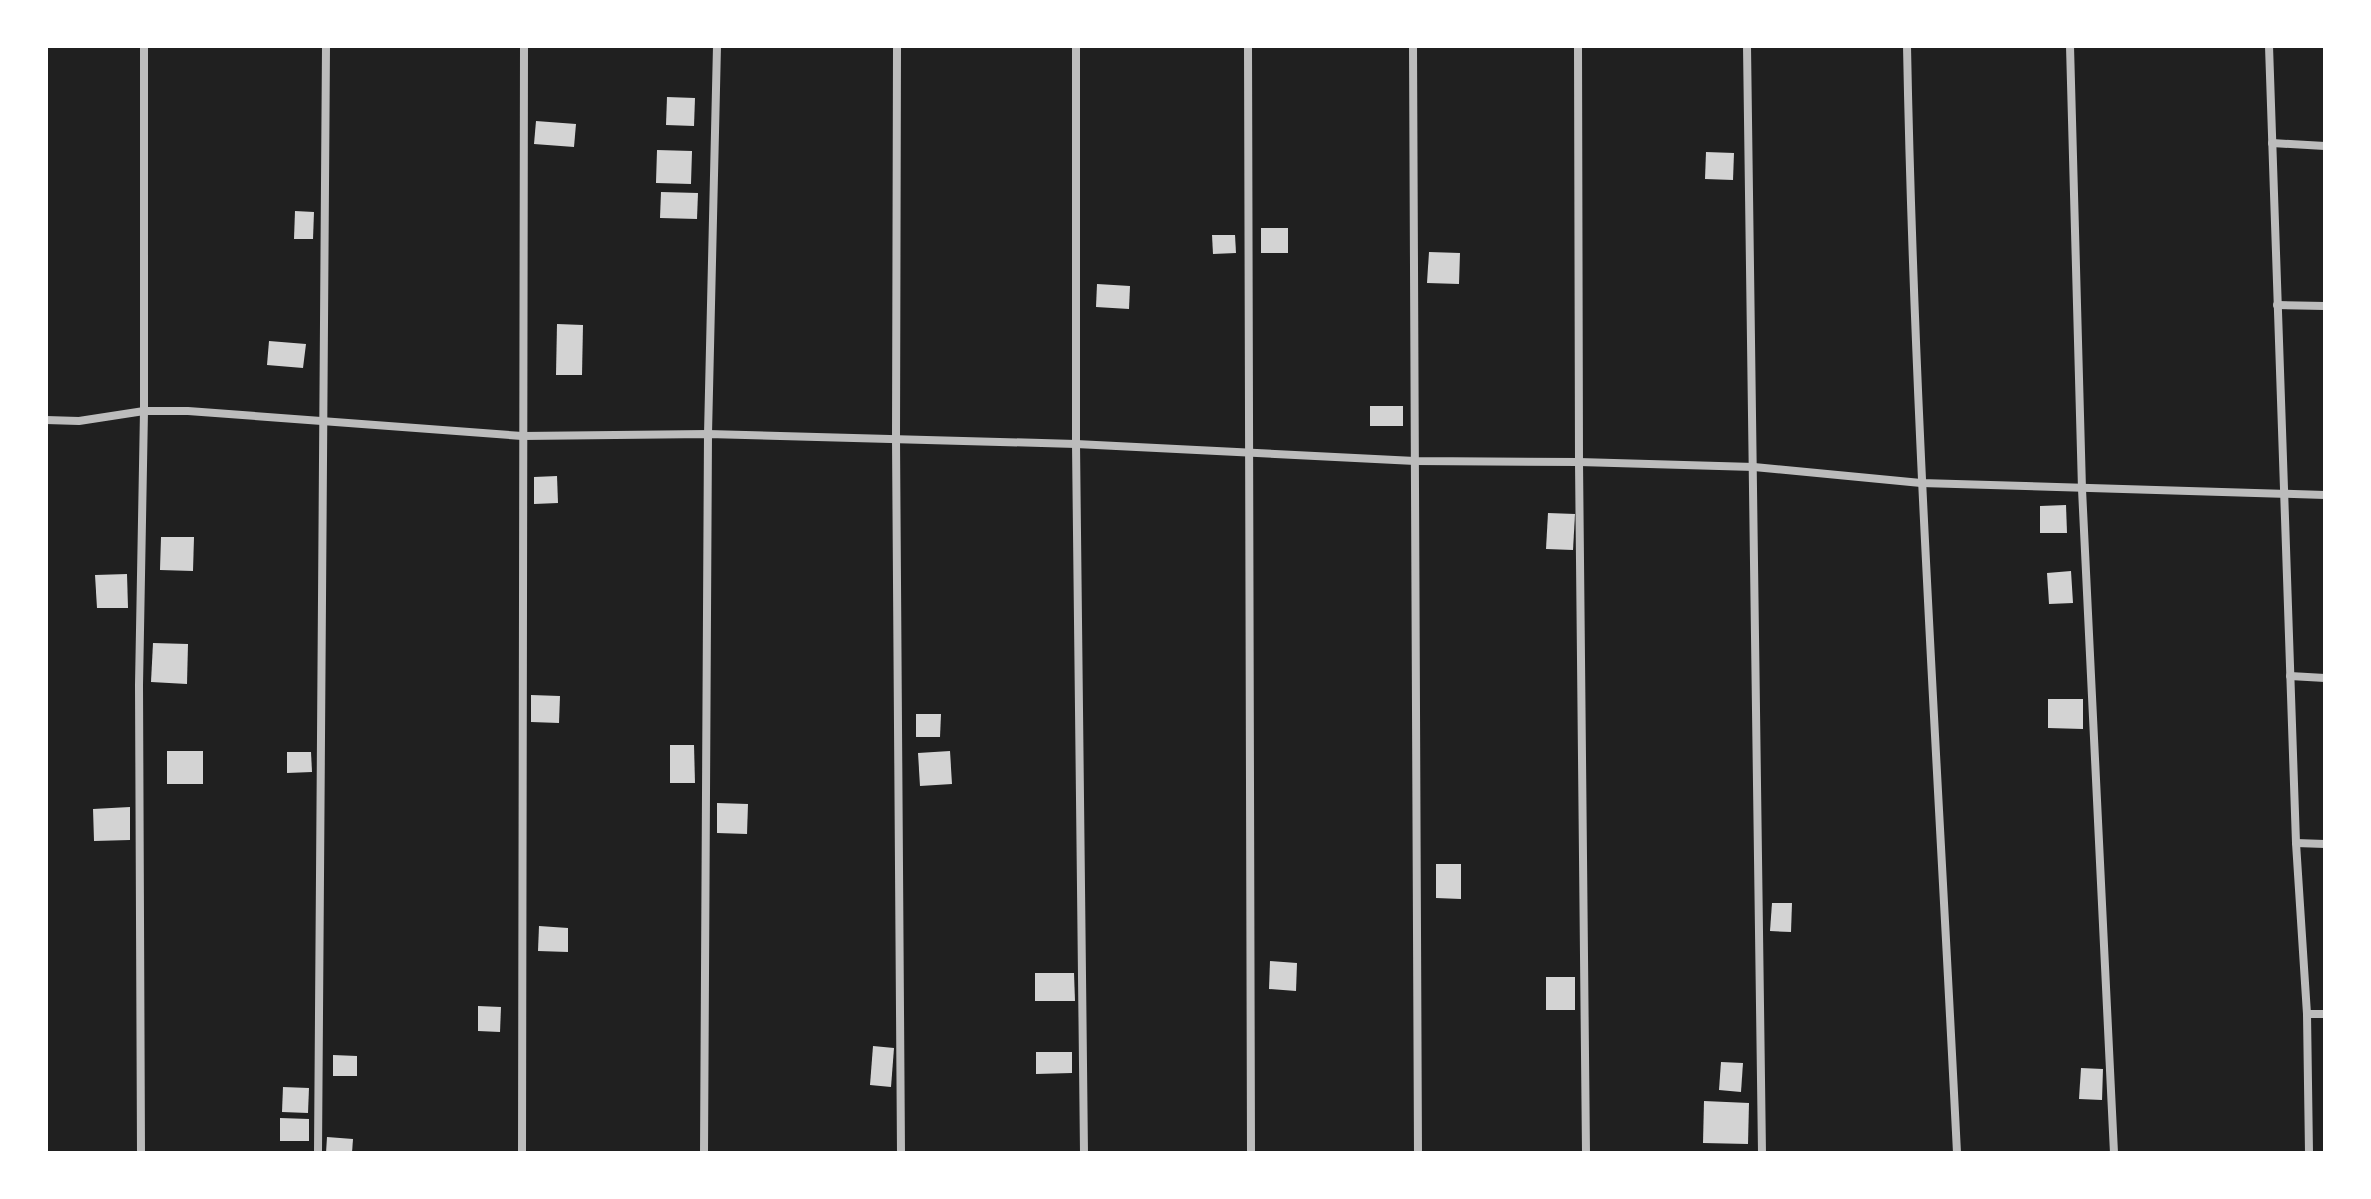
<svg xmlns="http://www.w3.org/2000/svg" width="2371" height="1199" viewBox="0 0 2371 1199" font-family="Helvetica,sans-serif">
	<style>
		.green { fill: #202020 }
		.building { fill: #d3d3d3 }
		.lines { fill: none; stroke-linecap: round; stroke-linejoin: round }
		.minor { stroke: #bcbcbc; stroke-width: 8 }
	</style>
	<rect width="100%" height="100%" fill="#111"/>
	<rect class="green" x="46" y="46" width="2279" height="1107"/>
	<g class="building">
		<path d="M 667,97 L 695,98 L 694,126 L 666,125 Z"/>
		<path d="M 536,121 L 576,124 L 574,147 L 534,144 Z"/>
		<path d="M 657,150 L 692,151 L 691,184 L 656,183 Z"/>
		<path d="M 1706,152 L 1734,153 L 1733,180 L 1705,179 Z"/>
		<path d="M 661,192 L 698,193 L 697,219 L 660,218 Z"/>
		<path d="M 295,211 L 314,212 L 313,239 L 294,239 Z"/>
		<rect x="1261" y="228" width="27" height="25"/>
		<path d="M 1212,235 L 1235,235 L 1236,253 L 1213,254 Z"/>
		<path d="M 1429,252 L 1460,253 L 1459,284 L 1427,283 Z"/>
		<path d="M 1097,284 L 1130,286 L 1129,309 L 1096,307 Z"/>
		<path d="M 557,324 L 583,325 L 582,375 L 556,375 Z"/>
		<path d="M 269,341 L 306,344 L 303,368 L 267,365 Z"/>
		<rect x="1370" y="406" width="33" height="20"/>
		<path d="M 557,476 L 558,503 L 534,504 L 534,477 Z"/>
		<path d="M 2066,505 L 2067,533 L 2040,533 L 2040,506 Z"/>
		<path d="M 1548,513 L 1575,514 L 1573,550 L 1546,549 Z"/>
		<path d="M 161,537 L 194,537 L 193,571 L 160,570 Z"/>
		<path d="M 2071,571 L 2073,603 L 2049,604 L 2047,573 Z"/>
		<path d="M 127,574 L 128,608 L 97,608 L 95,575 Z"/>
		<path d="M 153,643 L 188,644 L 187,684 L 151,682 Z"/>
		<path d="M 531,695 L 560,696 L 559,723 L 531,722 Z"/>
		<path d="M 2048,699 L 2083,699 L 2083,729 L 2048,728 Z"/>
		<path d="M 916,714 L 941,714 L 940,737 L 916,737 Z"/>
		<path d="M 670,745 L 694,745 L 695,783 L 670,783 Z"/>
		<rect x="167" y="751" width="36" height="33"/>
		<path d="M 950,751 L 952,784 L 920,786 L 918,753 Z"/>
		<path d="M 287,752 L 311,752 L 312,772 L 287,773 Z"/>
		<path d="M 717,803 L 748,804 L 747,834 L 717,833 Z"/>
		<path d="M 130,807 L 130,840 L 94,841 L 93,809 Z"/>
		<path d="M 1436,864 L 1461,864 L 1461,899 L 1436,898 Z"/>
		<path d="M 1772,903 L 1792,903 L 1791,932 L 1770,931 Z"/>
		<path d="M 539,926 L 568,928 L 568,952 L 538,951 Z"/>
		<path d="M 1270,961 L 1297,963 L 1296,991 L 1269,989 Z"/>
		<path d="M 1035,973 L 1074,973 L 1075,1001 L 1035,1001 Z"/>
		<rect x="1546" y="977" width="29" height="33"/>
		<path d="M 478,1006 L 501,1007 L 500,1032 L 478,1031 Z"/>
		<path d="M 873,1046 L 894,1048 L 891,1087 L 870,1085 Z"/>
		<path d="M 1036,1052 L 1072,1052 L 1072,1073 L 1036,1074 Z"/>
		<path d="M 333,1055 L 357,1056 L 357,1076 L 333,1076 Z"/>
		<path d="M 1721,1062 L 1743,1063 L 1741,1092 L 1719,1090 Z"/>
		<path d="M 2081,1068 L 2103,1069 L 2102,1100 L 2079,1099 Z"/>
		<path d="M 283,1087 L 309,1088 L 308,1113 L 282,1112 Z"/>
		<path d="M 1704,1101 L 1749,1103 L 1748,1144 L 1703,1143 Z"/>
		<path d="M 280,1118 L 309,1119 L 309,1141 L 280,1141 Z"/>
		<path d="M 327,1137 L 353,1139 L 352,1153 L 326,1153 Z"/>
	</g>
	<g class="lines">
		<g class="minor">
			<path d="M 897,46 L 896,439 L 901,1153"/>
			<path d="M 1076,46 L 1076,444 L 1084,1153"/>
			<path d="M 1248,46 L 1251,1153"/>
			<path d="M 1413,46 L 1418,1153"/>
			<path d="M 1578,46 L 1579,462 L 1586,1153"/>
			<path d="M 1747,46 L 1762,1153"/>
			<path d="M 1907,46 C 1914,415 1939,784 1957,1153"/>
			<path d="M 2070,46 L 2082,489 L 2114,1153"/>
			<path d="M 2269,46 L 2296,843 L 2307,1014 L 2309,1153"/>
			<path d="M 2272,143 L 2325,146"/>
			<path d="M 2277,305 L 2325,306"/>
			<path d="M 46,420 L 79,421 L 144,411 L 188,411 L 522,436 L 708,434 L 1076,444 L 1415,461 L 1579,462 L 1754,467 L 1921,483 L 2325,495"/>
			<path d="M 2290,676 L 2325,678"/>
			<path d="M 2296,843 L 2325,844"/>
			<path d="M 2307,1014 L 2325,1014"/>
			<path d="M 141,1153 L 139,685 L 144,411 L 144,46"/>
			<path d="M 318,1153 L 326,46"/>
			<path d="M 522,1153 L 524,46"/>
			<path d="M 704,1153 L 708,434 L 717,46"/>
		</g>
	</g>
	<rect width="2371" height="1199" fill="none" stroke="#ffffff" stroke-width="96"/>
</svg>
